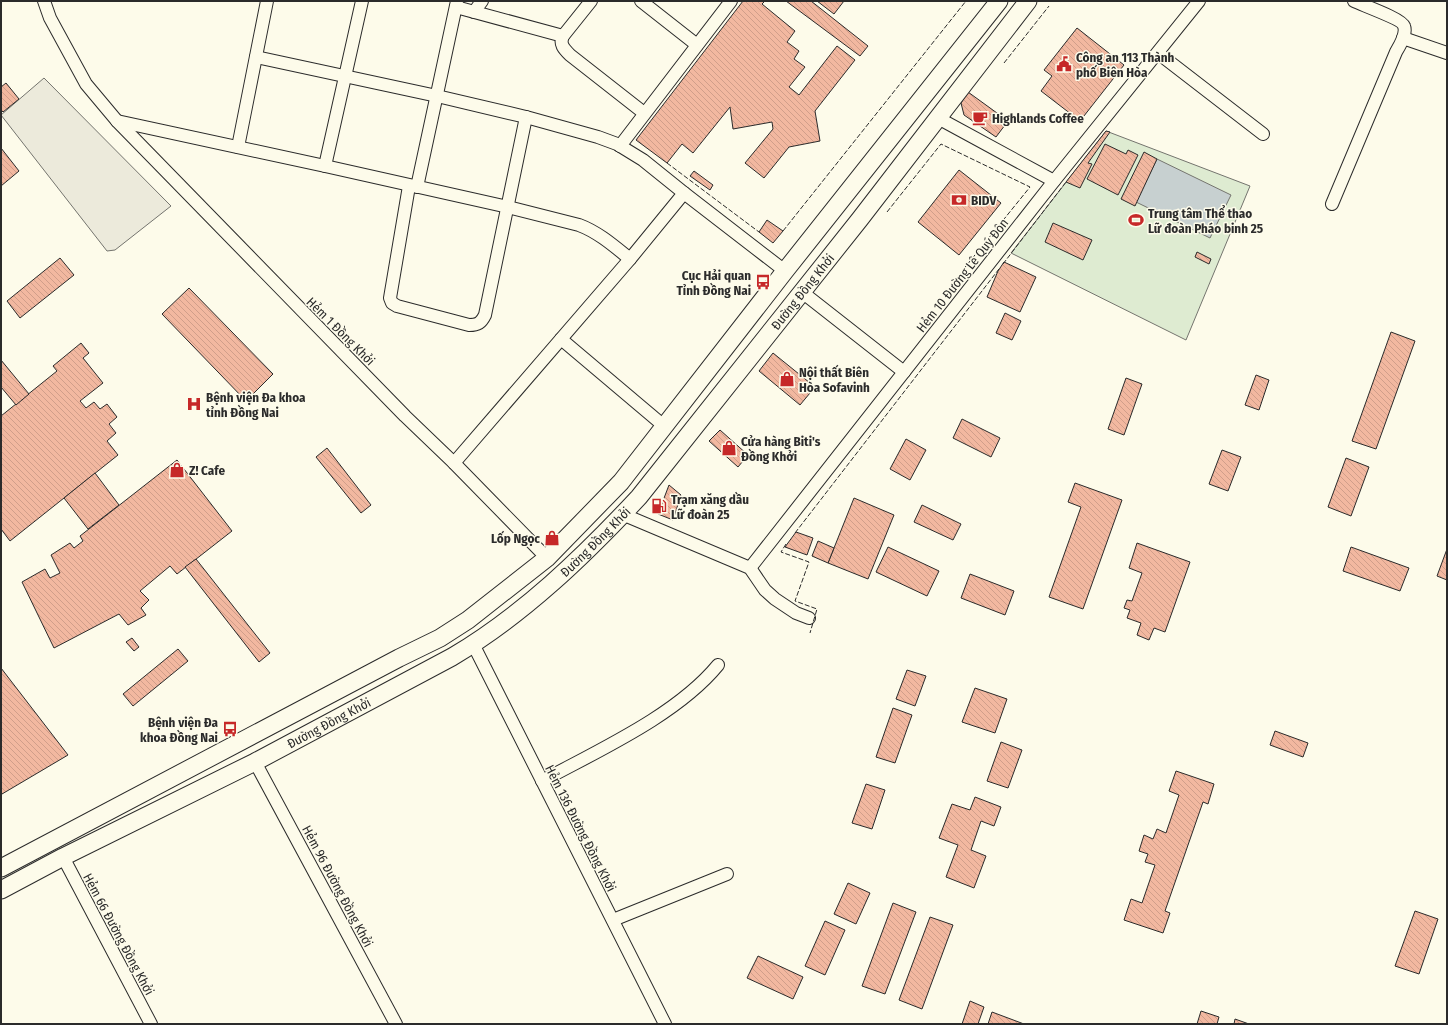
<svg xmlns="http://www.w3.org/2000/svg" width="1448" height="1025" viewBox="0 0 1448 1025" font-family="'Fira Sans Condensed',sans-serif">
	<style>
		.pitch { fill: #deebd1; stroke: #74746e }
		.parking { fill: #eceadb; stroke: #74746e }
		.water { fill: #c7d0d0; stroke: #74746e }
		.building { fill: url(#building-back-hatch); stroke: #2b2b2b }
		.lines { fill: none; stroke-linecap: round; stroke-linejoin: round }
		.street-casing { stroke: #2b2b2b; stroke-width: 14 }
		.secondary-casing { stroke: #2b2b2b; stroke-width: 19 }
		.street { stroke: #fdfbea; stroke-width: 12 }
		.secondary { stroke: #fdfbea; stroke-width: 17 }
		.fence { stroke: #2b2b2b; stroke-width: 1; stroke-dasharray: 5 2; stroke-linecap: butt }
		.labels { text-anchor: middle; stroke-width: 3; stroke-linejoin: round; paint-order: stroke }
		.poi-label { font-size: 13px; font-weight: bold; fill: #2b2b2b; stroke: #fdfbea; text-anchor: start }
		.street-label { font-size: 13px; fill: #2b2b2b; stroke: #fdfbea }
	</style>
	<defs>
		<pattern id="building-back-hatch" width="6" height="6" patternUnits="userSpaceOnUse"><rect width="6" height="6" fill="#f2b8a0"/><path d="M-1 5l2 2M0 0l6 6M5-1l2 2" fill="none" stroke="#d09e8a"/></pattern>
	</defs>
	<rect width="100%" height="100%" fill="#fdfbea"/>
	<path class="pitch" d="M 1106,131 L 1250,186 L 1186,340 L 1011,253 Z"/>
	<path class="parking" d="M 44,78 L 171,206 L 115,250 L 107,251 L 1,115 Z"/>
	<path class="water" d="M 1157,159 L 1231,195 L 1210,238 L 1136,202 Z"/>
	<g class="building">
		<path d="M 743,1 L 765,1 L 762,4 L 795,31 L 787,42 L 799,51 L 794,59 L 805,67 L 789,87 L 799,95 L 837,46 L 855,60 L 815,111 L 820,141 L 789,147 L 764,178 L 745,163 L 773,129 L 772,122 L 733,129 L 730,107 L 693,153 L 682,144 L 667,163 L 636,140 Z"/>
		<path d="M 786,1 L 811,1 L 868,46 L 860,56 Z"/>
		<path d="M 817,1 L 844,1 L 834,14 Z"/>
		<path d="M 1077,28 L 1124,65 L 1080,121 L 1041,91 L 1052,76 L 1044,70 Z"/>
		<path d="M 6,83 L 19,99 L 3,112 L 1,110 L 1,87 Z"/>
		<path d="M 968,92 L 1008,121 L 996,137 L 964,115 L 961,103 Z"/>
		<path d="M 1106,131 L 1110,132 L 1088,163 L 1092,164 L 1080,188 L 1066,182 Z"/>
		<path d="M 1105,144 L 1126,154 L 1128,150 L 1138,155 L 1118,195 L 1087,179 Z"/>
		<path d="M 1,148 L 19,171 L 1,186 Z"/>
		<path d="M 1144,152 L 1157,159 L 1135,206 L 1121,199 Z"/>
		<path d="M 959,170 L 1001,203 L 959,255 L 918,222 Z"/>
		<path d="M 694,171 L 713,185 L 710,190 L 690,176 Z"/>
		<path d="M 767,220 L 783,231 L 773,243 L 759,232 Z"/>
		<path d="M 1053,223 L 1092,240 L 1083,260 L 1045,242 Z"/>
		<path d="M 1197,252 L 1211,259 L 1209,264 L 1195,257 Z"/>
		<path d="M 60,258 L 74,275 L 20,318 L 7,301 Z"/>
		<path d="M 1004,262 L 1036,277 L 1020,312 L 987,297 L 998,271 Z"/>
		<path d="M 189,288 L 273,374 L 246,401 L 162,314 Z"/>
		<path d="M 1005,313 L 1021,321 L 1012,340 L 996,333 Z"/>
		<path d="M 1391,332 L 1415,341 L 1376,449 L 1352,441 Z"/>
		<path d="M 81,343 L 89,353 L 83,358 L 103,383 L 80,401 L 86,408 L 94,402 L 100,409 L 107,404 L 117,417 L 109,424 L 116,433 L 107,441 L 118,455 L 10,541 L 1,529 L 1,416 L 57,371 L 53,366 Z"/>
		<path d="M 773,353 L 815,387 L 800,405 L 759,371 Z"/>
		<path d="M 1,360 L 29,394 L 16,405 L 1,387 Z"/>
		<path d="M 1256,375 L 1269,380 L 1259,410 L 1245,405 Z"/>
		<path d="M 1126,378 L 1142,384 L 1124,435 L 1108,429 Z"/>
		<path d="M 962,419 L 1000,438 L 991,457 L 953,438 Z"/>
		<path d="M 720,430 L 748,455 L 738,467 L 709,441 Z"/>
		<path d="M 906,439 L 926,450 L 910,480 L 890,469 Z"/>
		<path d="M 327,448 L 371,505 L 361,513 L 316,457 Z"/>
		<path d="M 1222,450 L 1241,457 L 1228,491 L 1209,484 Z"/>
		<path d="M 1346,458 L 1369,467 L 1351,516 L 1328,507 Z"/>
		<path d="M 177,460 L 232,531 L 177,574 L 170,566 L 140,591 L 149,600 L 141,608 L 146,615 L 128,625 L 119,614 L 54,648 L 22,582 L 45,569 L 50,578 L 60,573 L 51,555 L 70,543 L 74,548 L 83,541 L 80,536 Z"/>
		<path d="M 95,473 L 119,505 L 88,529 L 64,498 Z"/>
		<path d="M 1075,483 L 1122,500 L 1083,609 L 1049,597 L 1081,507 L 1068,502 Z"/>
		<path d="M 669,485 L 681,495 L 673,520 L 658,514 Z"/>
		<path d="M 854,498 L 894,515 L 868,579 L 828,563 Z"/>
		<path d="M 922,505 L 961,524 L 953,540 L 914,522 Z"/>
		<path d="M 796,532 L 813,538 L 807,555 L 785,547 Z"/>
		<path d="M 818,541 L 834,548 L 828,563 L 812,556 Z"/>
		<path d="M 1137,543 L 1190,562 L 1165,632 L 1154,628 L 1149,640 L 1137,635 L 1141,623 L 1127,618 L 1130,610 L 1124,608 L 1127,600 L 1132,601 L 1142,573 L 1129,568 Z"/>
		<path d="M 888,547 L 939,571 L 927,596 L 876,572 Z"/>
		<path d="M 1351,547 L 1409,568 L 1400,591 L 1343,571 Z"/>
		<path d="M 1447,549 L 1447,580 L 1437,576 Z"/>
		<path d="M 196,559 L 270,653 L 259,662 L 185,567 Z"/>
		<path d="M 970,574 L 1014,591 L 1005,615 L 961,598 Z"/>
		<path d="M 132,638 L 139,647 L 134,651 L 126,642 Z"/>
		<path d="M 178,649 L 188,661 L 133,706 L 123,694 Z"/>
		<path d="M 1,668 L 68,755 L 2,794 L 1,792 Z"/>
		<path d="M 907,670 L 926,676 L 915,706 L 896,699 Z"/>
		<path d="M 975,688 L 1007,699 L 995,733 L 962,722 Z"/>
		<path d="M 893,708 L 912,715 L 895,763 L 876,757 Z"/>
		<path d="M 1275,731 L 1308,743 L 1303,757 L 1270,745 Z"/>
		<path d="M 1001,742 L 1022,750 L 1008,788 L 987,781 Z"/>
		<path d="M 1176,771 L 1214,784 L 1208,804 L 1203,802 L 1165,911 L 1170,913 L 1163,933 L 1124,920 L 1131,899 L 1142,903 L 1155,865 L 1145,862 L 1148,854 L 1139,851 L 1144,835 L 1153,839 L 1157,829 L 1166,833 L 1179,795 L 1169,791 Z"/>
		<path d="M 866,784 L 885,790 L 872,829 L 852,823 Z"/>
		<path d="M 975,797 L 1001,807 L 994,826 L 981,821 L 971,850 L 986,856 L 974,888 L 946,877 L 958,845 L 939,838 L 952,804 L 970,810 Z"/>
		<path d="M 848,883 L 870,893 L 856,924 L 834,914 Z"/>
		<path d="M 893,903 L 916,912 L 885,994 L 862,986 Z"/>
		<path d="M 1415,911 L 1438,919 L 1419,974 L 1395,966 Z"/>
		<path d="M 930,917 L 953,925 L 922,1009 L 899,1000 Z"/>
		<path d="M 825,921 L 845,930 L 825,975 L 805,966 Z"/>
		<path d="M 758,956 L 803,977 L 793,999 L 747,978 Z"/>
		<path d="M 970,1001 L 984,1007 L 978,1024 L 962,1024 Z"/>
		<path d="M 1201,1011 L 1219,1017 L 1217,1024 L 1197,1024 Z"/>
		<path d="M 992,1012 L 1024,1024 L 988,1024 Z"/>
		<path d="M 1235,1019 L 1249,1024 L 1234,1024 Z"/>
	</g>
	<g class="lines">
		<g class="street-casing">
			<g id="street">
				<path d="M 44,1 L 50,18 L 86,84 L 117,121 L 405,416 L 454,463 L 547,558"/>
				<path d="M 591,1 L 563,36 C 559,44 564,49 570,55 L 644,113"/>
				<path d="M 641,1 L 697,45"/>
				<path d="M 456,7 L 563,36"/>
				<path d="M 474,12 L 482,1"/>
				<path d="M 1403,38 L 1447,53"/>
				<path d="M 1158,53 L 1263,134"/>
				<path d="M 256,57 L 437,96 L 526,117 L 598,137 L 617,144 L 643,160 L 684,193 L 785,271"/>
				<path d="M 938,118 L 1054,181"/>
				<path d="M 117,121 L 325,166 L 508,207 L 579,225 C 598,232 614,246 630,259"/>
				<path d="M 620,146 L 731,1"/>
				<path d="M 238,147 L 267,1"/>
				<path d="M 325,166 L 362,1"/>
				<path d="M 409,186 L 390,298 L 392,303 L 397,306 L 469,325 C 478,325 481,323 485,315 L 526,117"/>
				<path d="M 417,187 L 457,1"/>
				<path d="M 1332,204 L 1396,52 C 1400,45 1407,34 1404,26 C 1402,19 1362,5 1354,1"/>
				<path d="M 802,292 L 904,372"/>
				<path d="M 561,339 L 664,426"/>
				<path d="M 454,463 L 630,259 L 684,193"/>
				<path d="M 622,514 L 750,568 L 765,590 L 775,599 L 796,613 L 809,618"/>
				<path d="M 750,568 L 1054,181 L 1199,1"/>
				<path d="M 473,644 L 665,1024"/>
				<path d="M 255,762 L 396,1024"/>
				<path d="M 542,781 C 599,750 677,715 718,665"/>
				<path d="M 63,857 L 151,1024"/>
				<path d="M 613,920 L 727,874"/>
			</g>
		</g>
		<g class="secondary-casing">
			<g id="secondary">
				<path d="M 1,868 L 399,658 L 440,638 L 468,620 L 547,558 L 621,482 L 785,271 L 999,1"/>
				<path id="s1" d="M 1,890 L 63,857 L 255,762 L 452,657 C 523,615 583,557 639,497 L 860,219 L 1028,1"/>
			</g>
		</g>
		<use href="#street" class="street"/>
		<use href="#secondary" class="secondary"/>
		<g class="fence">
			<path d="M 1004,63 L 1049,6"/>
			<path d="M 667,163 L 759,232"/>
			<path d="M 887,212 L 941,144 L 1030,187 L 962,271"/>
			<path d="M 783,231 L 966,1"/>
			<path d="M 1003,264 L 1066,182"/>
			<path d="M 795,533 L 999,269"/>
			<path d="M 786,544 L 781,552 L 809,562 L 795,601 L 817,609 L 810,633"/>
		</g>
	</g>
	<defs>
		<g id="civic-bare" transform="scale(1.2)"><path d="M-.6-6.5H3V-4.5H.6V-3L4-1V1h2V6H-6V1h2V-1L-.6-3ZM-1.2 2.5V6h2.4V2.5Z" fill="#c62828" stroke="#fdfbea" stroke-width="2.5" paint-order="stroke"/></g>
		<g id="cafe-bare" transform="scale(1.2)"><path d="M-5.5-4.5H6V0H3Q3 3.5 0 3.5H-2.5Q-5.5 3.5-5.5 0ZM3-3.2v2h1.7v-2ZM-6 4.5H4V6H-6Z" fill="#c62828" stroke="#fdfbea" stroke-width="2.5" paint-order="stroke"/></g>
		<g id="bank-bare" transform="scale(1.2)"><path d="M-6-4H6V4H-6ZM0-2.3a2.3 2.3 0 1 0 0 4.6a2.3 2.3 0 1 0 0-4.6Z" fill="#c62828" stroke="#fdfbea" stroke-width="2.5" paint-order="stroke"/></g>
		<g id="stadium-bare" transform="scale(1.2)"><path d="M0-5a6.5 5 0 1 0 0 10a6.5 5 0 1 0 0-10ZM-3.5-1.8h7v3.6h-7Z" fill="#c62828" stroke="#fdfbea" stroke-width="2.5" paint-order="stroke"/></g>
		<g id="bus-bare" transform="scale(1.2)"><path d="M-5-6H5V4H4V6H2V4H-2V6H-4V4H-5ZM-3.5-4V0h7V-4ZM-3.5 1.2v1.5H-2V1.2ZM2 1.2v1.5H3.5V1.2Z" fill="#c62828" stroke="#fdfbea" stroke-width="2.5" paint-order="stroke"/></g>
		<g id="shop-bare" transform="scale(1.2)"><path d="M-5-2.5h2.3a2.7 3.5 0 0 1 5.4 0H5L5.5 6h-11ZM-1.5-2.5h3a1.5 2.3 0 0 0-3 0Z" fill="#c62828" stroke="#fdfbea" stroke-width="2.5" paint-order="stroke"/></g>
		<g id="hospital-bare" transform="scale(1.2)"><path d="M-5-5h3v3.5h4V-5h3V5h-3V1.5h-4V5h-3Z" fill="#c62828" stroke="#fdfbea" stroke-width="2.5" paint-order="stroke"/></g>
		<g id="fuel-bare" transform="scale(1.2)"><path d="M-5.5-6h7V0h2V4h1.3V-2.5L3-4.5l.8-.8L6-3V5H2.5V1h-1V6h-7ZM-4.2-4.7v3.2H.2V-4.7Z" fill="#c62828" stroke="#fdfbea" stroke-width="2.5" paint-order="stroke"/></g>
	</defs>
	<g fill-rule="evenodd">
		<use href="#civic-bare" x="1064" y="64"/>
		<use href="#cafe-bare" x="980" y="118"/>
		<use href="#bank-bare" x="959" y="200"/>
		<use href="#stadium-bare" x="1136" y="220"/>
		<use href="#bus-bare" x="763" y="282"/>
		<use href="#shop-bare" x="787" y="379"/>
		<use href="#hospital-bare" x="194" y="404"/>
		<use href="#shop-bare" x="729" y="448"/>
		<use href="#shop-bare" x="177" y="470"/>
		<use href="#fuel-bare" x="659" y="506"/>
		<use href="#shop-bare" x="552" y="538"/>
		<use href="#bus-bare" x="230" y="729"/>
	</g>
	<g class="labels">
		<g class="poi-label">
			<text x="1076" y="62">Công an 113 Thành<tspan x="1076" dy="15">phố Biên Hòa</tspan></text>
			<text x="992" y="123">Highlands Coffee</text>
			<text x="971" y="205">BIDV</text>
			<text x="1148" y="218">Trung tâm Thể thao<tspan x="1148" dy="15">Lữ đoàn Pháo binh 25</tspan></text>
			<text x="751" y="280" text-anchor="end">Cục Hải quan<tspan x="751" dy="15">Tỉnh Đồng Nai</tspan></text>
			<text x="799" y="377">Nội thất Biên<tspan x="799" dy="15">Hòa Sofavinh</tspan></text>
			<text x="206" y="402">Bệnh viện Đa khoa<tspan x="206" dy="15">tỉnh Đồng Nai</tspan></text>
			<text x="741" y="446">Cửa hàng Biti's<tspan x="741" dy="15">Đồng Khởi</tspan></text>
			<text x="189" y="475">Z! Cafe</text>
			<text x="671" y="504">Trạm xăng dầu<tspan x="671" dy="15">Lữ đoàn 25</tspan></text>
			<text x="540" y="543" text-anchor="end">Lốp Ngọc</text>
			<text x="218" y="727" text-anchor="end">Bệnh viện Đa<tspan x="218" dy="15">khoa Đồng Nai</tspan></text>
		</g>
		<g class="street-label">
			<text transform="translate(962 275) rotate(-52)" y="5">Hẻm 10 Đường Lê Quý Đôn</text>
			<text dy="5" stroke="none"><textPath href="#s1" startOffset="1017">Đường Đồng Khởi</textPath></text>
			<text transform="translate(341 331) rotate(45)" y="5">Hẻm 1 Đồng Khởi</text>
			<text dy="5" stroke="none"><textPath href="#s1" startOffset="692">Đường Đồng Khởi</textPath></text>
			<text dy="5" stroke="none"><textPath href="#s1" startOffset="368">Đường Đồng Khởi</textPath></text>
			<text transform="translate(581 828) rotate(63)" y="5">Hẻm 136 Đường Đồng Khởi</text>
			<text transform="translate(338 886) rotate(62)" y="5">Hẻm 96 Đường Đồng Khởi</text>
			<text transform="translate(119 934) rotate(62)" y="5">Hẻm 66 Đường Đồng Khởi</text>
		</g>
	</g>
	<rect width="1448" height="1025" fill="none" stroke="#2b2b2b" stroke-width="4"/>
</svg>
